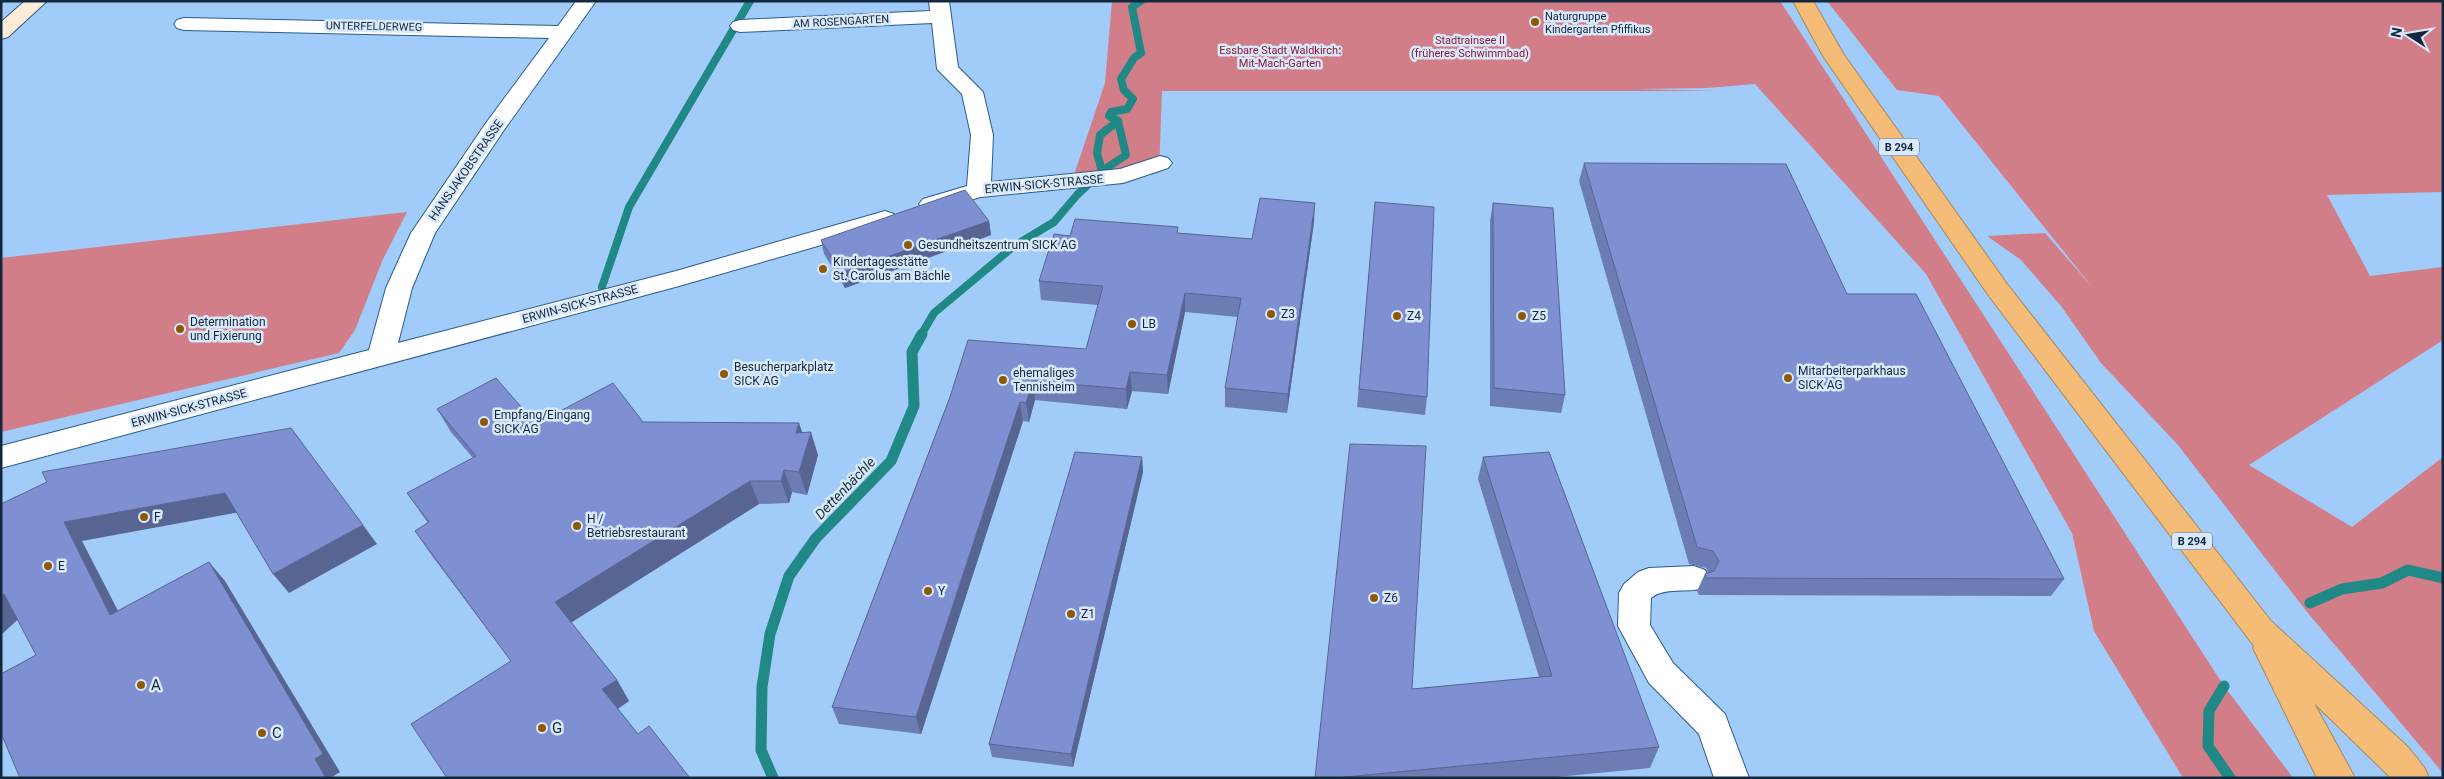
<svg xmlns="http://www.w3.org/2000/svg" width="2444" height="779" viewBox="0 0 2444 779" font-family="Roboto,sans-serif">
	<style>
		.green { fill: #d17e89 }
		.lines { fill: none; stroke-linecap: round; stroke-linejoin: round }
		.stream-far1 { stroke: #208885; stroke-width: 8 }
		.stream { stroke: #208885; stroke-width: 11 }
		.street-casing { stroke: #295b8e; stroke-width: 2 }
		.secondary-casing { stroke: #295b8e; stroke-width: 2 }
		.highway-casing { stroke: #a58863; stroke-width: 2 }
		.street { fill: #fff; fill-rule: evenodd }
		.secondary { fill: #fcebd6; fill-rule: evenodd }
		.highway { fill: #f4bc77; fill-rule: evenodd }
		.wall { fill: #6c7cb5 }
		.shaded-wall { fill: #586593 }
		.building { fill: #7e90d2; stroke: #586593 }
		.poi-dot { fill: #8c5a04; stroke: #d9e9fb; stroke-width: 2 }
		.labels { text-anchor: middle; stroke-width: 5; stroke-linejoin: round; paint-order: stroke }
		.far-poi-label { font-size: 11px; fill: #13283e; stroke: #d9e9fb; text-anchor: start }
		.far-street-label { font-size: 11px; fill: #13283e; stroke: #d9e9fb }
		.far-park-label { font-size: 11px; fill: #881a37; stroke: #d9e9fb }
		.shield { fill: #d9e9fb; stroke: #4e6277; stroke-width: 1 }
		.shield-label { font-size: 11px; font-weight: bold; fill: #13283e }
		.street-label { font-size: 12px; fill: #13283e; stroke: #d9e9fb }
		.poi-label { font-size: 12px; fill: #13283e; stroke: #d9e9fb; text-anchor: start }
		.water-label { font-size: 14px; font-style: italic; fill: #163433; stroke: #d9e9fb }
		.near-poi-label { font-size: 15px; fill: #13283e; stroke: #d9e9fb; text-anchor: start }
	</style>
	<rect width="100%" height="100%" fill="#a1cbf9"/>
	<g class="green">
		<path d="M 1112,1 L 1780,1 L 2224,686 L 2293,778 L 2183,778 L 2094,631 L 2072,533 L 1926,274 L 1755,84 L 1707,88 L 1635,89 L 1717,91 L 1162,91 L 1159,173 L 1072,181 L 1105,83 Z"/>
		<path d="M 1827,1 L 2443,1 L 2443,192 L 2327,195 L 2370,276 L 2443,267 L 2443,340 L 2249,465 L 2352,527 L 2443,457 L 2443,773 L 2307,612 L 2178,445 L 2101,363 L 2061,306 L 2021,260 L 1987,236 L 2045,233 L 2093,288 L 1939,96 L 1897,90 Z"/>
		<path d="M 407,212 L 383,259 L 355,330 L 339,353 L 1,432 L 1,258 Z"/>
	</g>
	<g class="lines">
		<g class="stream-far1">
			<path d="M 1102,171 L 1097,153 L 1100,135 L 1118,121"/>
			<path d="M 602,287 L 629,207 L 750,1"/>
			<path d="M 921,335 L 934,313 L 1014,246 L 1054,222 L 1077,195 L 1102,171 L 1126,155 L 1118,121 L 1109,116 L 1111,112 L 1127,109 L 1133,99 L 1124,90 L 1121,79 L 1134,58 L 1141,53 L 1132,7 L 1141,1"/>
		</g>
		<g class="stream">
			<path d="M 2310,603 L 2342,589 L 2382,583 L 2408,570 L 2443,578"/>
			<path d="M 2224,686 L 2209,711 L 2208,746 L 2230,778"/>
			<path d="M 773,778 L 761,750 L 762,687 L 770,634 L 789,576 L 816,538 L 891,461 L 914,406 L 912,352 L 922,334"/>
		</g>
		<g class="street-casing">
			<g id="street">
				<path d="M 576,1 L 596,1 L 504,130 L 435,233 L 412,288 L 398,343 L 676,271 L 885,211 L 894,214 L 897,219 L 894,224 L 679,286 L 1,468 L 1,446 L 369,350 L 386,288 L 411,233 L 486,123 L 549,38 L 184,30 L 177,28 L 174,24 L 177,20 L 184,18 L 558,26 Z"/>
				<path d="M 929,1 L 949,1 L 958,67 L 983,92 L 993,135 L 991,182 L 1120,169 L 1160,156 L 1168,158 L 1172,163 L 1168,168 L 1123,183 L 981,197 L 931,211 L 923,209 L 919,204 L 923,199 L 967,186 L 971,135 L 962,94 L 937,69 L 932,23 L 740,32 L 733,30 L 730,26 L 733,22 L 740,20 L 930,11 Z"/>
				<path d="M 1694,566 L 1705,570 L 1710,579 L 1705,588 C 1689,593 1663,587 1651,598 L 1650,625 L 1673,663 L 1725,714 L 1749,778 L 1714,778 L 1699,734 L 1649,683 L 1618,626 L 1619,593 L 1624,584 L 1638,572 L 1649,568 Z"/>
			</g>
		</g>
		<g class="secondary-casing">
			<path id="secondary" d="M 25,1 L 47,1 L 8,37 L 1,39 L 1,22 Z"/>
		</g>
		<g class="highway-casing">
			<path id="highway" d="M 1793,1 L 1813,1 L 1844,55 L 2007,284 L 2271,621 L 2408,747 L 2424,767 L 2429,778 L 2391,778 L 2314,703 L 2355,778 L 2317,778 L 2253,648 L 2254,646 L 1989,296 L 1823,56 Z"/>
		</g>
		<use href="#street" class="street"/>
		<use href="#secondary" class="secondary"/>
		<use href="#highway" class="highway"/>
	</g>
	<g class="wall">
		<path d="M 1584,163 L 1847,294 L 2064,579 L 2051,596 L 1699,595 L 1697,591 L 1705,574 L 1708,573 L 1706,568 L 1689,564 L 1579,181 Z"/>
		<path d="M 1375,202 L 1427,397 L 1425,415 L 1357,407 Z"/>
		<path d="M 1493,203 L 1565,395 L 1561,413 L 1490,406 L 1490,221 Z"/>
		<path d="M 989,221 L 991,235 L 845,288 L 824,254 L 821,240 Z"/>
		<path d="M 1314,222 L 1287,413 L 1225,407 L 1225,388 L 1238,317 L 1185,312 L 1168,394 L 1132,391 L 1127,409 L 1035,400 L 1029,422 L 1023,421 L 921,734 L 839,724 L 832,707 L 950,397 L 1086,349 L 1098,305 L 1041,300 L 1039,281 L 1070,236 L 1178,233 L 1252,239 Z"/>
		<path d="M 437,409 L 536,424 L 643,422 L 803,433 L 818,455 L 807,495 L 792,492 L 789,503 L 759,504 L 571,622 L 617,680 L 629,701 L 618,709 L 638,734 L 690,778 L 511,661 L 430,553 L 415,531 L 428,523 L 407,493 L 473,458 L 451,432 Z"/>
		<path d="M 1142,457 L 1143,472 L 1073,767 L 992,757 L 989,744 Z"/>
		<path d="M 1483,457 L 1659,747 L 1650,768 L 1546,778 L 1315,778 L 1412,689 L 1539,677 L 1478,479 Z"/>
	</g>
	<g class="shaded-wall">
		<path d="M 1315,203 L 1314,222 L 1287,413 L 1288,394 Z"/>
		<path d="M 989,221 L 991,235 L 845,288 L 841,273 Z"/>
		<path d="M 1185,293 L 1185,312 L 1168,394 L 1167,375 Z"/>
		<path d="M 1130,372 L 1132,391 L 1127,409 L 1126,389 Z"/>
		<path d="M 1033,381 L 1035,400 L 1029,422 L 1026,403 Z"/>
		<path d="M 1020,402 L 1023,421 L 921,734 L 916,717 Z"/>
		<path d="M 799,423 L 807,446 L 796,433 Z"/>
		<path d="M 811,432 L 818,455 L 807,495 L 799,472 Z"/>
		<path d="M 1142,457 L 1143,472 L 1073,767 L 1071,754 Z"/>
		<path d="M 784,470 L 792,492 L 789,503 L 781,481 Z"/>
		<path d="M 750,481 L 759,504 L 569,624 L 555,602 Z"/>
		<path d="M 225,493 L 240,512 L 82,541 L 130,634 L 110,615 L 64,522 Z"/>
		<path d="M 363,525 L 377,544 L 289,593 L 273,574 Z"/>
		<path d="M 209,562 L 225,581 L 340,772 L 332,777 L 332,778 L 326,778 L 315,759 Z"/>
		<path d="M 4,594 L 25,613 L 1,635 L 1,597 Z"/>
		<path d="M 617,680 L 629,701 L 615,710 L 602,689 Z"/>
	</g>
	<g class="building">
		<path d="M 1584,163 L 1786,164 L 1847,294 L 1916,294 L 2064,579 L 1706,578 L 1705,574 L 1714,571 L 1719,561 L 1713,551 L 1697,547 Z"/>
		<path d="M 965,190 L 989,221 L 841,273 L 821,240 Z"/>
		<path d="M 1260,198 L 1315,203 L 1288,394 L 1225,388 L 1241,298 L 1185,293 L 1167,375 L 1130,372 L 1126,389 L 1033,381 L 1026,403 L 1020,402 L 916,717 L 832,707 L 950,397 L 968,340 L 1086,349 L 1103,286 L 1039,281 L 1054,234 L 1070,236 L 1075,219 L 1178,227 L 1177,233 L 1252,239 Z"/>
		<path d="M 1375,202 L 1434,207 L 1427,397 L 1359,389 Z"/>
		<path d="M 1493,203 L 1553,208 L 1565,395 L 1494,388 Z"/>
		<path d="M 496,378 L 536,424 L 613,383 L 643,422 L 799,423 L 796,433 L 811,432 L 799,472 L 784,470 L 781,481 L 750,481 L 555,602 L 617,680 L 602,689 L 638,734 L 649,726 L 690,778 L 447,778 L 411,724 L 511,661 L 415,531 L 429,522 L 407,493 L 476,456 L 437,409 Z"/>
		<path d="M 291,428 L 363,525 L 273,574 L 225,493 L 64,522 L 110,615 L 209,562 L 323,754 L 315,759 L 326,778 L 20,778 L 1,733 L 1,674 L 36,655 L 4,594 L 1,597 L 1,504 L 47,482 L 42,472 Z"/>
		<path d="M 1350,444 L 1426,446 L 1412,689 L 1552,676 L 1483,457 L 1549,452 L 1659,747 L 1335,778 L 1315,778 Z"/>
		<path d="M 1075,452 L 1142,457 L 1071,754 L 989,744 Z"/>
	</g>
	<g class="poi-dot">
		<circle cx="1535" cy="22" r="5"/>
		<circle cx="908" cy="245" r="5"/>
		<circle cx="823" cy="269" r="5"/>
		<circle cx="1271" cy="314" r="5"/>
		<circle cx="1397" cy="316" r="5"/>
		<circle cx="1522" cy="316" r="5"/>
		<circle cx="1132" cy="324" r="5"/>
		<circle cx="180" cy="329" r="5"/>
		<circle cx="724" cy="374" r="5"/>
		<circle cx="1788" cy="378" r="5"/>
		<circle cx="1003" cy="380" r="5"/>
		<circle cx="484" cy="422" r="5"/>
		<circle cx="144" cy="517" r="5"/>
		<circle cx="577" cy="526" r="5"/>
		<circle cx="48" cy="566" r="5"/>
		<circle cx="928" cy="591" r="5"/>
		<circle cx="1374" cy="598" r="5"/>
		<circle cx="1071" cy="614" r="5"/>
		<circle cx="141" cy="685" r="5"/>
		<circle cx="542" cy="728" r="5"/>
		<circle cx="262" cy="733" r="5"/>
	</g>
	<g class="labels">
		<g class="far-poi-label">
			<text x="1545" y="20">Naturgruppe<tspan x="1545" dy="13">Kindergarten Pfiffikus</tspan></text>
		</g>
		<g class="far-street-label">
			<text transform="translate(841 21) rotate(-3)" y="4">AM ROSENGARTEN</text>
			<text transform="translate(374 26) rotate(1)" y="4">UNTERFELDERWEG</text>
		</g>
		<g class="far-park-label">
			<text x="1470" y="44">Stadtrainsee II<tspan x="1470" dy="13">(früheres Schwimmbad)</tspan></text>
			<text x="1280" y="54">Essbare Stadt Waldkirch:<tspan x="1280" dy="13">Mit-Mach-Garten</tspan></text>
		</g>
		<g class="shield">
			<rect x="1879" y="138.5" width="40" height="17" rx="4"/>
			<rect x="2172" y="532.5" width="40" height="17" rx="4"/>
		</g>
		<g class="shield-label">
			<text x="1899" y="151">B 294</text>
			<text x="2192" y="545">B 294</text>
		</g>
		<g class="street-label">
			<text transform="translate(466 170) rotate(-55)" y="4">HANSJAKOBSTRASSE</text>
			<text transform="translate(1044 184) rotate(-5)" y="4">ERWIN-SICK-STRASSE</text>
			<text transform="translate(580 304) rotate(-15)" y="4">ERWIN-SICK-STRASSE</text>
			<text transform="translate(189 408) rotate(-15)" y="4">ERWIN-SICK-STRASSE</text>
		</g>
		<g class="poi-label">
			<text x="918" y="249">Gesundheitszentrum SICK AG</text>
			<text x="833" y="266">Kindertagesstätte<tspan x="833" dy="14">St. Carolus am Bächle</tspan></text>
			<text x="1281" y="318">Z3</text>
			<text x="1407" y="320">Z4</text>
			<text x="1532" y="320">Z5</text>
			<text x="190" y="326">Determination<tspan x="190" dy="14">und Fixierung</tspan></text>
			<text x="1142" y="328">LB</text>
			<text x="734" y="371">Besucherparkplatz<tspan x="734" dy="14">SICK AG</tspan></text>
			<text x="1798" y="375">Mitarbeiterparkhaus<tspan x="1798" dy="14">SICK AG</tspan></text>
			<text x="1013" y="377">ehemaliges<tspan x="1013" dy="14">Tennisheim</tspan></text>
			<text x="494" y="419">Empfang/Eingang<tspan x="494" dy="14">SICK AG</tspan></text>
			<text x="154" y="521">F</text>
			<text x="587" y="523">H /<tspan x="587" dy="14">Betriebsrestaurant</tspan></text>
			<text x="58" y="570">E</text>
			<text x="938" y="595">Y</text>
			<text x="1384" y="602">Z6</text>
			<text x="1081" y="618">Z1</text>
		</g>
		<g class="water-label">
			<text transform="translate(845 488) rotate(-46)" y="5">Dettenbächle</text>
		</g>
		<g class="near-poi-label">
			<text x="151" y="690">A</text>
			<text x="552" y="733">G</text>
			<text x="272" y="738">C</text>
		</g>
	</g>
	<rect width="2444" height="779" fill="none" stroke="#13283e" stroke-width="5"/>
	<g transform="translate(2409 35) rotate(282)" stroke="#d9e9fb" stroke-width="4" paint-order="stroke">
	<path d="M0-4L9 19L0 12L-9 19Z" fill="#13283e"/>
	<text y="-8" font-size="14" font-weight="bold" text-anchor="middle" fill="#13283e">N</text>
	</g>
</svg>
